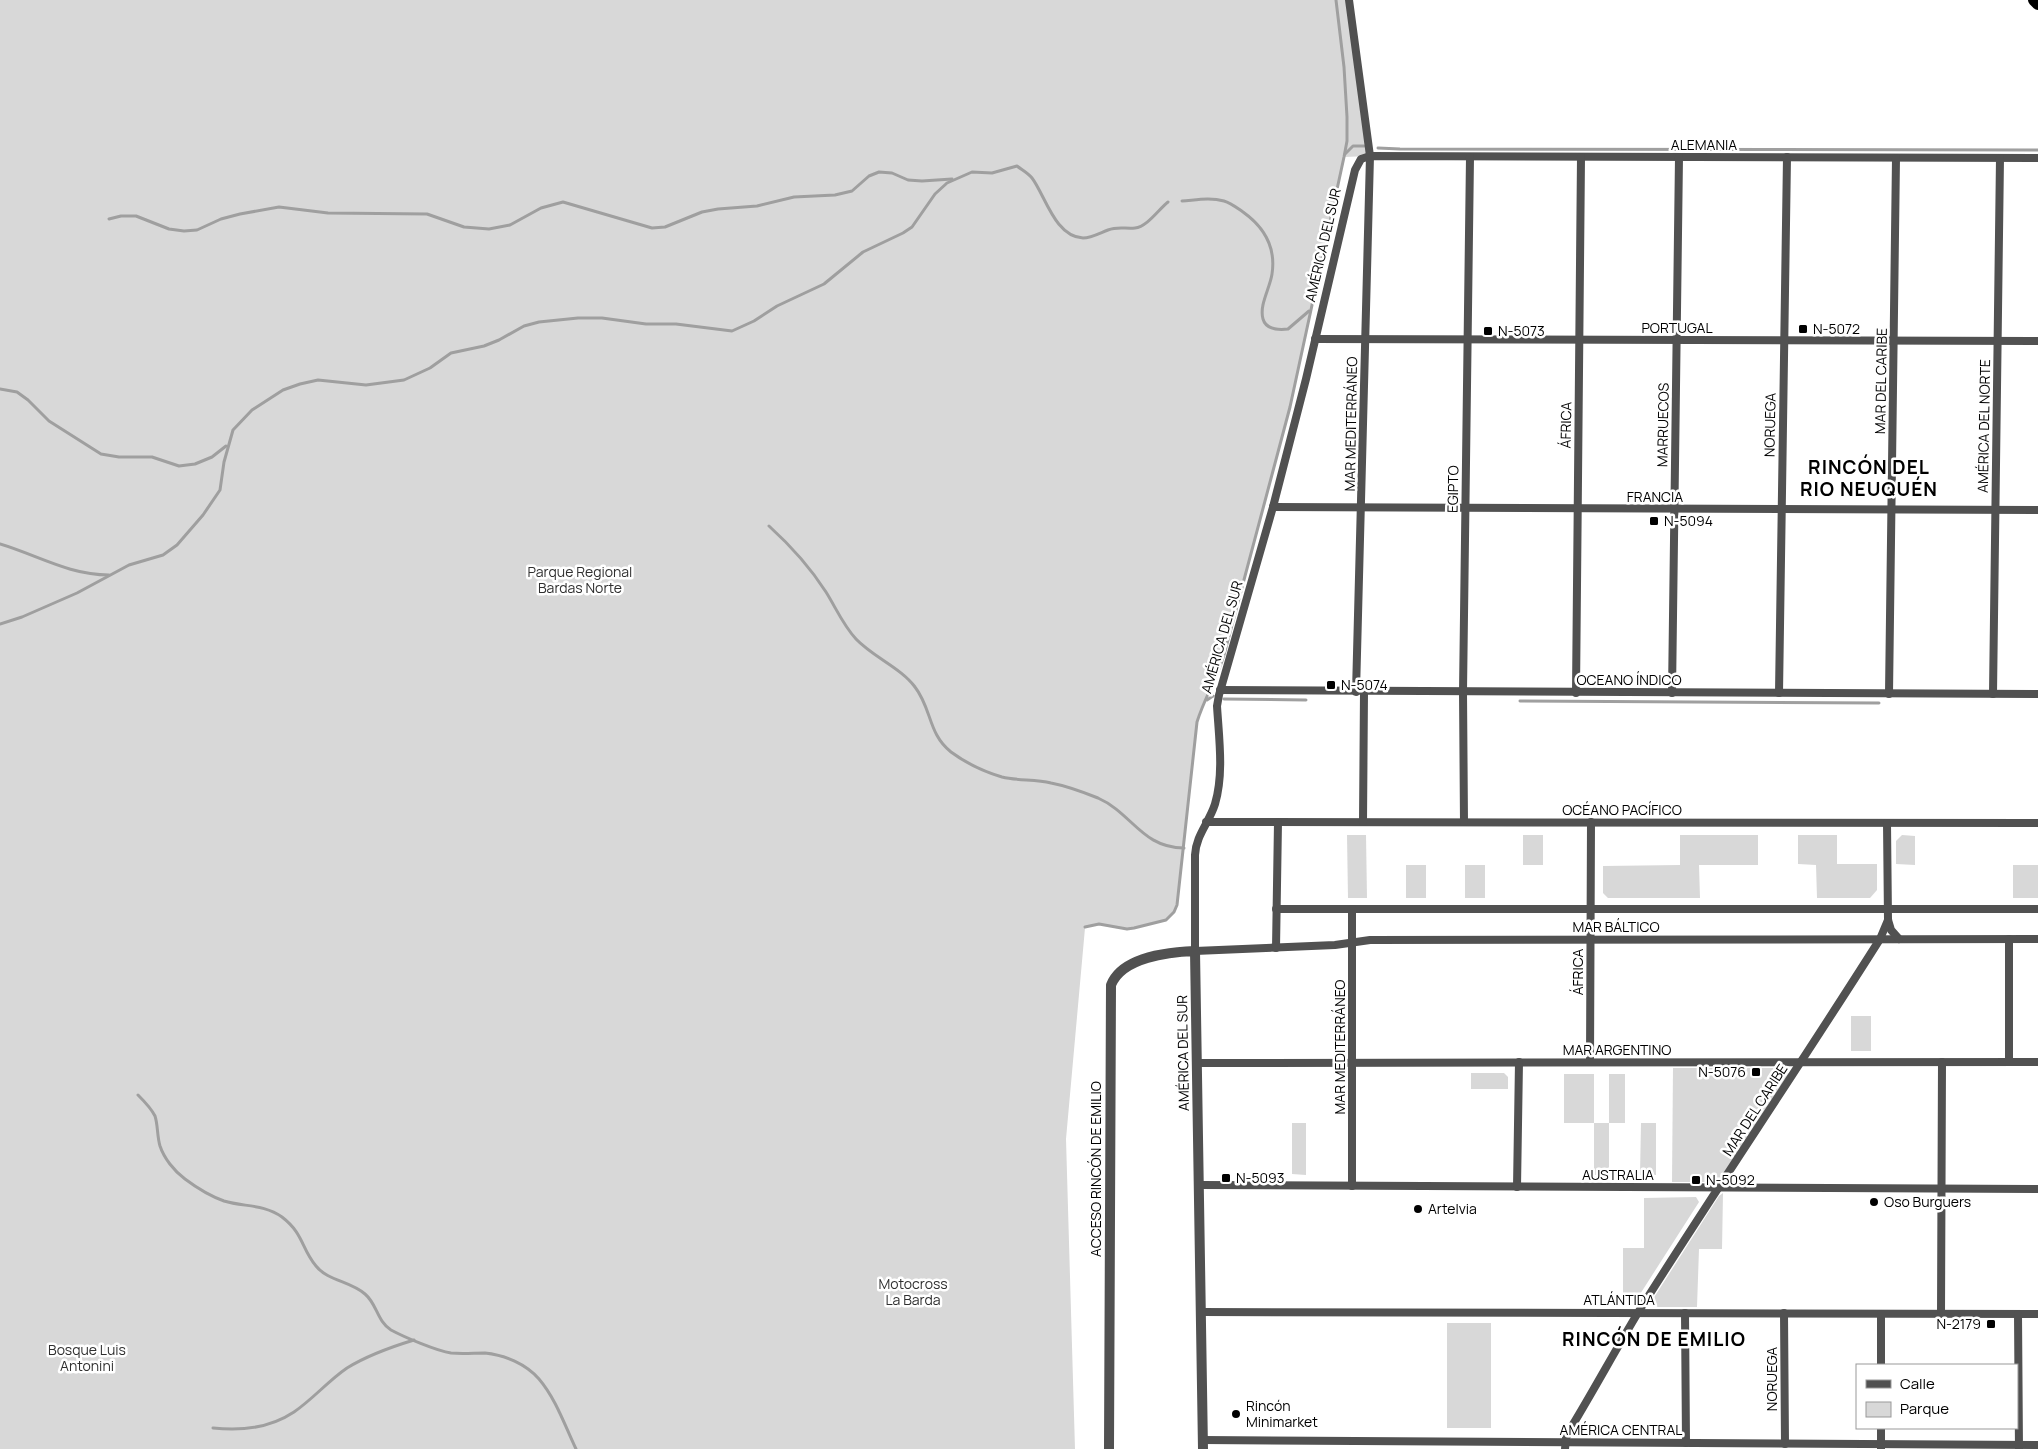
<svg xmlns="http://www.w3.org/2000/svg" width="2038" height="1449" viewBox="0 0 2038 1449" font-family="Manrope,sans-serif">
	<style>
		.green { fill: #d8d8d8 }
		.lines { fill: none; stroke-linecap: round; stroke-linejoin: round }
		.stream { stroke: #9f9f9f; stroke-width: 3 }
		.minor { stroke: #515151; stroke-width: 8 }
		.tertiary { stroke: #515151; stroke-width: 10 }
		.trunk { stroke: #000; stroke-width: 12 }
		.poi-dot { fill: #000; stroke: #fff; stroke-width: 2 }
		.labels { text-anchor: middle; stroke-width: 5; stroke-linejoin: round; paint-order: stroke }
		.street-label { font-size: 14px; fill: #000; stroke: #fff }
		.poi-label { font-size: 14px; fill: #000; stroke: #fff; text-anchor: start }
		.park-label { font-size: 14px; fill: #2f2f2f; stroke: #fff }
		.district-label { font-size: 19px; font-weight: bold; letter-spacing: 1px; fill: #000; stroke: #fff }
	</style>
	<rect width="100%" height="100%" fill="#fff"/>
	<g class="green">
		<path d="M 0,0 L 1349,0 L 1370,156 L 1344,157 L 1290,407 L 1224,655 C 1217,678 1204,699 1197,722 L 1177,905 L 1174,912 L 1166,920 L 1134,928 L 1127,929 L 1099,924 L 1085,928 L 1066,1139 L 1075,1449 L 0,1449 Z"/>
		<path d="M 1347,835 L 1366,835 L 1367,898 L 1348,898 Z"/>
		<rect x="1523" y="835" width="20" height="30"/>
		<path d="M 1680,835 L 1758,835 L 1758,865 L 1699,865 L 1700,898 L 1608,898 L 1603,893 L 1603,866 L 1680,865 Z"/>
		<path d="M 1798,835 L 1837,835 L 1837,864 L 1877,864 L 1877,890 L 1870,898 L 1817,898 L 1816,865 L 1798,864 Z"/>
		<path d="M 1902,835 L 1915,836 L 1915,865 L 1896,864 L 1896,841 Z"/>
		<rect x="1406" y="865" width="20" height="33"/>
		<rect x="1465" y="865" width="20" height="33"/>
		<rect x="2013" y="865" width="25" height="33"/>
		<rect x="1851" y="1016" width="20" height="35"/>
		<path d="M 1673,1068 L 1782,1068 L 1786,1070 L 1789,1074 L 1719,1180 L 1712,1182 L 1672,1182 Z"/>
		<path d="M 1471,1073 L 1504,1073 L 1508,1077 L 1508,1089 L 1471,1089 Z"/>
		<path d="M 1564,1074 L 1594,1074 L 1594,1123 L 1609,1123 L 1609,1074 L 1625,1074 L 1625,1123 L 1609,1123 L 1609,1175 L 1594,1175 L 1594,1123 L 1564,1123 Z"/>
		<path d="M 1292,1123 L 1306,1123 L 1306,1175 L 1292,1174 Z"/>
		<path d="M 1641,1123 L 1656,1123 L 1656,1175 L 1640,1175 Z"/>
		<path d="M 1723,1193 L 1722,1249 L 1699,1249 L 1697,1307 L 1658,1307 L 1653,1305 L 1653,1299 L 1719,1196 Z"/>
		<path d="M 1696,1197 L 1699,1202 L 1635,1302 L 1623,1302 L 1623,1248 L 1644,1248 L 1644,1198 Z"/>
		<rect x="1447" y="1323" width="44" height="105"/>
	</g>
	<g class="lines">
		<g class="stream">
			<path d="M 1378,148 L 1400,149 L 2038,150"/>
			<path d="M 1345,154 L 1353,146 L 1364,146"/>
			<path d="M 1182,201 C 1196,200 1210,197 1224,201 C 1231,203 1237,208 1243,212 C 1264,227 1276,248 1272,274 C 1270,288 1259,305 1263,319 C 1266,330 1279,330 1288,329 L 1309,311"/>
			<path d="M 109,219 L 121,216 L 136,216 L 169,229 L 184,231 L 197,230 L 221,219 L 240,214 L 279,207 L 328,213 L 427,214 L 464,227 L 489,229 L 510,225 L 541,208 L 563,202 L 652,228 L 665,227 L 702,212 L 718,209 L 757,206 L 794,197 L 835,195 L 852,191 L 869,176 L 879,172 L 892,173 L 908,180 L 922,181 L 952,179"/>
			<path d="M 0,389 L 17,392 L 28,400 L 49,421 L 101,454 L 119,457 L 152,457 L 179,466 L 195,464 L 212,457 L 226,446"/>
			<path d="M 769,526 C 791,546 810,567 826,592 C 836,608 843,625 856,639 C 873,657 901,668 915,687 C 932,709 928,734 951,752 C 966,763 985,772 1002,777 C 1018,781 1035,779 1051,783 C 1067,786 1083,792 1098,798 C 1132,813 1142,848 1184,848"/>
			<path d="M 0,544 C 37,555 69,575 109,575"/>
			<path d="M 0,624 L 22,617 L 77,593 L 129,565 L 163,555 L 177,545 L 203,515 L 220,490 L 224,462 L 233,430 L 252,410 L 283,390 L 300,384 L 318,380 L 366,385 L 404,380 L 430,368 L 451,353 L 484,346 L 499,340 L 524,326 L 539,322 L 578,318 L 602,318 L 646,324 L 676,324 L 732,331 L 754,321 L 777,306 L 824,284 L 863,252 L 903,233 L 912,227 L 935,194 L 947,183 L 972,172 L 992,173 L 1017,166 C 1022,170 1028,173 1032,178 C 1045,195 1055,237 1083,238 C 1091,238 1100,233 1108,230 C 1118,226 1125,229 1135,228 C 1147,227 1159,209 1168,202"/>
			<path d="M 1224,699 L 1306,700"/>
			<path d="M 1207,700 L 1213,696"/>
			<path d="M 1520,701 L 1879,703"/>
			<path d="M 1085,927 L 1099,924 L 1127,929 L 1134,928 L 1166,920 L 1174,912 L 1177,905 L 1197,722 C 1204,699 1217,678 1224,655 L 1290,407 L 1344,157 L 1347,141 L 1347,117 L 1344,67 L 1336,0"/>
			<path d="M 138,1095 C 144,1101 151,1108 155,1116 C 158,1125 157,1136 160,1146 C 164,1158 174,1171 185,1179 C 197,1188 210,1196 224,1201 C 244,1207 264,1204 282,1217 C 304,1234 301,1248 316,1266 C 328,1281 350,1281 365,1294 C 377,1304 377,1321 391,1330 C 404,1337 437,1351 451,1353 C 462,1354 474,1353 485,1353 C 505,1355 526,1364 539,1379 C 556,1399 565,1426 576,1449"/>
			<path d="M 213,1428 C 240,1431 270,1428 294,1412 C 313,1399 328,1381 347,1368 C 368,1355 391,1347 414,1340"/>
		</g>
		<g class="minor">
			<path d="M 1349,0 L 1370,156 L 1356,692"/>
			<path d="M 2038,158 L 1370,156 L 1361,159 L 1355,170 L 1306,379 L 1273,507 L 1219,695 L 1217,706 C 1219,738 1224,774 1215,804 C 1209,823 1196,835 1195,855 L 1195,951 L 1335,945 L 1370,940 L 2038,939"/>
			<path d="M 1315,339 L 2038,341"/>
			<path d="M 1273,507 L 2038,510"/>
			<path d="M 1220,690 L 2038,694"/>
			<path d="M 1576,693 L 1581,157"/>
			<path d="M 1672,693 L 1679,157"/>
			<path d="M 1779,693 L 1787,157"/>
			<path d="M 1889,694 L 1896,158"/>
			<path d="M 1993,694 L 2000,158"/>
			<path d="M 1206,822 L 2038,823"/>
			<path d="M 1363,822 L 1364,692"/>
			<path d="M 1464,822 L 1463,692 L 1470,157"/>
			<path d="M 1887,823 L 1888,920 L 1891,930 L 1899,939"/>
			<path d="M 1276,909 L 2038,909"/>
			<path d="M 2009,939 L 2009,1062"/>
			<path d="M 1276,948 L 1278,822"/>
			<path d="M 1590,1062 L 1591,822"/>
			<path d="M 1197,1063 L 2038,1062"/>
			<path d="M 1199,1185 L 2038,1189"/>
			<path d="M 1352,1186 L 1352,909"/>
			<path d="M 1517,1187 L 1519,1062"/>
			<path d="M 1201,1312 L 2038,1314"/>
			<path d="M 1685,1313 L 1686,1443"/>
			<path d="M 1784,1313 L 1785,1444"/>
			<path d="M 1941,1314 L 1942,1062"/>
			<path d="M 2018,1314 L 2019,1449"/>
			<path d="M 1881,1365 L 1881,1314"/>
			<path d="M 1203,1440 L 2038,1445"/>
			<path d="M 1565,1449 L 1566,1438 L 1572,1426 C 1595,1388 1616,1349 1639,1311 C 1718,1186 1801,1064 1880,939 L 1888,920"/>
			<path d="M 1881,1449 L 1881,1428"/>
		</g>
		<path class="tertiary" d="M 1109,1449 L 1111,985 C 1122,957 1169,952 1195,951 L 1203,1449"/>
		<path class="trunk" d="M 2034,0 L 2038,4"/>
	</g>
	<g class="poi-dot">
		<rect x="1798" y="324" width="10" height="10" rx="2.5"/>
		<rect x="1483" y="326" width="10" height="10" rx="2.5"/>
		<rect x="1649" y="516" width="10" height="10" rx="2.5"/>
		<rect x="1326" y="680" width="10" height="10" rx="2.5"/>
		<rect x="1751" y="1067" width="10" height="10" rx="2.5"/>
		<rect x="1221" y="1173" width="10" height="10" rx="2.5"/>
		<rect x="1691" y="1175" width="10" height="10" rx="2.5"/>
		<circle cx="1874" cy="1202" r="5"/>
		<circle cx="1418" cy="1209" r="5"/>
		<rect x="1986" y="1319" width="10" height="10" rx="2.5"/>
		<circle cx="1236" cy="1414" r="5"/>
	</g>
	<g class="labels">
		<g class="street-label">
			<text x="1704" y="150">ALEMANIA</text>
			<text transform="translate(1323 245) rotate(-77)" y="5">AMÉRICA DEL SUR</text>
			<text x="1677" y="333">PORTUGAL</text>
			<text transform="translate(1881 381) rotate(-89)" y="5">MAR DEL CARIBE</text>
			<text transform="translate(1351 424) rotate(-89)" y="5">MAR MEDITERRÁNEO</text>
			<text transform="translate(1566 425) rotate(-89)" y="5">ÁFRICA</text>
			<text transform="translate(1663 425) rotate(-89)" y="5">MARRUECOS</text>
			<text transform="translate(1770 425) rotate(-89)" y="5">NORUEGA</text>
			<text transform="translate(1984 426) rotate(-89)" y="5">AMÉRICA DEL NORTE</text>
			<text transform="translate(1453 489) rotate(-89)" y="5">EGIPTO</text>
			<text x="1655" y="502">FRANCIA</text>
			<text transform="translate(1222 637) rotate(-74)" y="5">AMÉRICA DEL SUR</text>
			<text x="1629" y="685">OCEANO ÍNDICO</text>
			<text x="1622" y="815">OCÉANO PACÍFICO</text>
			<text x="1616" y="932">MAR BÁLTICO</text>
			<text transform="translate(1578 972) rotate(-90)" y="5">ÁFRICA</text>
			<text transform="translate(1340 1047) rotate(-90)" y="5">MAR MEDITERRÁNEO</text>
			<text x="1617" y="1055">MAR ARGENTINO</text>
			<text transform="translate(1183 1053) rotate(-91)" y="5">AMÉRICA DEL SUR</text>
			<text transform="translate(1755 1110) rotate(-57)" y="5">MAR DEL CARIBE</text>
			<text transform="translate(1096 1169) rotate(-90)" y="5">ACCESO RINCÓN DE EMILIO</text>
			<text x="1618" y="1180">AUSTRALIA</text>
			<text x="1619" y="1305">ATLÁNTIDA</text>
			<text transform="translate(1772 1379) rotate(-90)" y="5">NORUEGA</text>
			<text x="1621" y="1435">AMÉRICA CENTRAL</text>
		</g>
		<g class="poi-label">
			<text x="1813" y="334">N-5072</text>
			<text x="1498" y="336">N-5073</text>
			<text x="1664" y="526">N-5094</text>
			<text x="1341" y="690">N-5074</text>
			<text x="1746" y="1077" text-anchor="end">N-5076</text>
			<text x="1236" y="1183">N-5093</text>
			<text x="1706" y="1185">N-5092</text>
			<text x="1884" y="1207">Oso Burguers</text>
			<text x="1428" y="1214">Artelvia</text>
			<text x="1981" y="1329" text-anchor="end">N-2179</text>
			<text x="1246" y="1411">Rincón<tspan x="1246" dy="16">Minimarket</tspan></text>
		</g>
		<g class="park-label">
			<text x="580" y="577">Parque Regional<tspan x="580" dy="16">Bardas Norte</tspan></text>
			<text x="913" y="1289">Motocross<tspan x="913" dy="16">La Barda</tspan></text>
			<text x="87" y="1355">Bosque Luis<tspan x="87" dy="16">Antonini</tspan></text>
		</g>
		<g class="district-label">
			<text x="1869" y="474">RINCÓN DEL<tspan x="1869" dy="22">RIO NEUQUÉN</tspan></text>
			<text x="1654" y="1346">RINCÓN DE EMILIO</text>
		</g>
	</g>
	<rect x="1856" y="1364" width="162" height="65" fill="#ffffff" stroke="#999999"/>
	<rect x="1866" y="1380" width="25" height="8" fill="#515151" stroke="#999999"/>
	<text x="1900" y="1389" font-size="15" fill="#000000">Calle</text>
	<rect x="1866" y="1402" width="25" height="15" fill="#d8d8d8" stroke="#999999"/>
	<text x="1900" y="1414" font-size="15" fill="#000000">Parque</text>
</svg>
